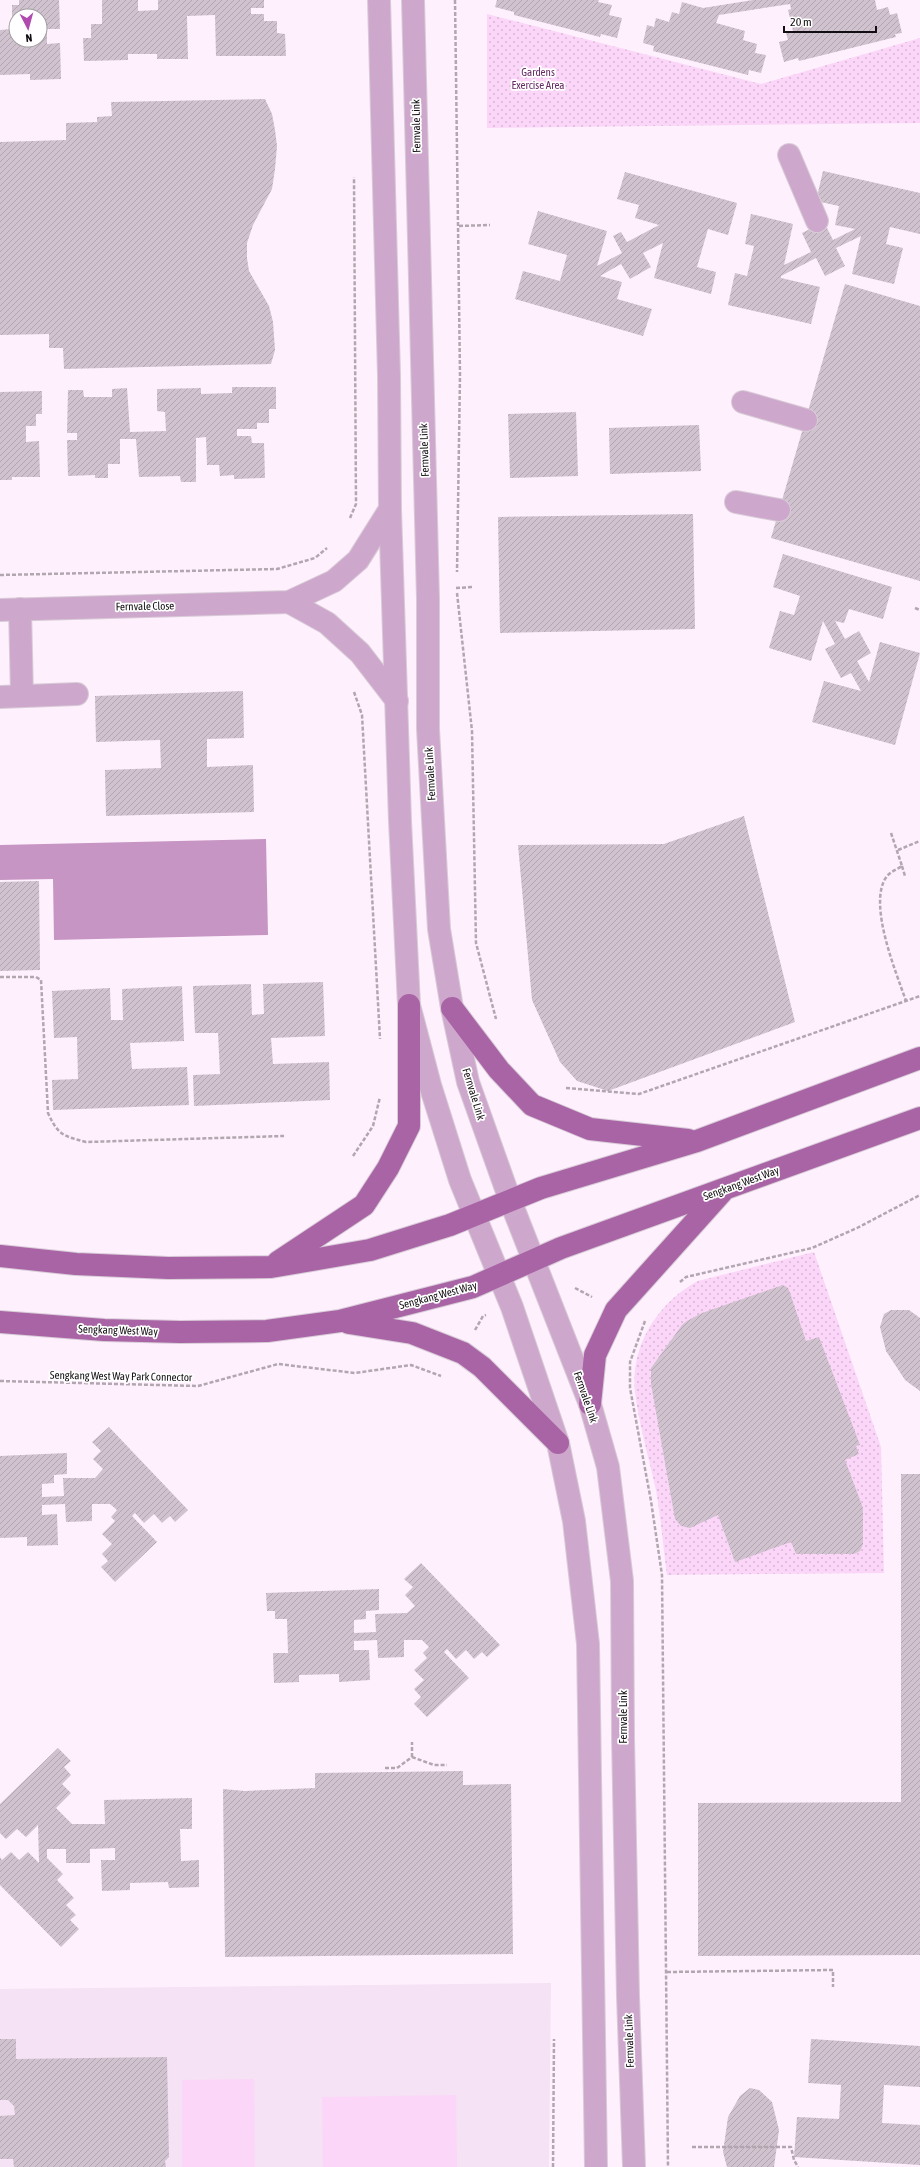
<svg xmlns="http://www.w3.org/2000/svg" width="920" height="2167" viewBox="0 0 920 2167" font-family="'Asap Condensed',sans-serif">
	<style>
		.built { fill: #f5e2f4 }
		.green { fill: #fbd6f8 }
		.park { fill: url(#park-dots) }
		.water { fill: #c795c4 }
		.building { fill: url(#building-hatch); fill-rule: evenodd }
		.lines { fill: none; stroke-linecap: round; stroke-linejoin: round }
		.minor-casing { stroke: #d8ccd7; stroke-width: 24 }
		.major-casing { stroke: #d8ccd7; stroke-width: 24 }
		.path { stroke: #b2a7b1; stroke-width: 2.5; stroke-dasharray: 4 2; stroke-linecap: butt }
		.minor { stroke: #cea8cc; stroke-width: 22 }
		.major { stroke: #a964a6; stroke-width: 22 }
		.labels { text-anchor: middle; stroke-width: 3.5; stroke-linejoin: round; paint-order: stroke }
		.park-label { font-size: 11px; fill: #652964; stroke: #fff }
		.street-label { font-size: 11px; fill: #120d11; stroke: #fff }
	</style>
	<defs>
		<pattern id="park-dots" width="8" height="8" patternUnits="userSpaceOnUse"><rect width="8" height="8" fill="#fbd6f8"/><path d="M2 2h.1M6 6h.1" fill="none" stroke="#d6b6d4" stroke-width="1.8" stroke-linecap="round"/></pattern>
		<pattern id="building-hatch" width="6" height="6" patternUnits="userSpaceOnUse"><rect width="6" height="6" fill="#d0c3cf"/><path d="M-1 1l2-2M0 6l6-6M5 7l2-2" fill="none" stroke="#b2a6b1"/></pattern>
	</defs>
	<rect width="100%" height="100%" fill="#fef0fd"/>
	<path class="built" d="M 551,1983 L 549,2167 L 0,2167 L 0,1989 Z"/>
	<g class="green">
		<path d="M 254,2079 L 255,2167 L 182,2167 L 182,2080 Z"/>
		<path d="M 456,2095 L 457,2167 L 323,2167 L 322,2097 Z"/>
	</g>
	<g class="park">
		<path d="M 487,14 L 761,84 L 920,38 L 920,123 L 487,128 Z"/>
		<path d="M 814,1252 L 881,1447 L 884,1573 L 667,1575 C 663,1547 661,1518 656,1490 C 649,1458 639,1425 635,1392 C 630,1346 658,1302 698,1281 Z"/>
	</g>
	<path class="water" d="M 266,839 L 268,935 L 54,940 L 53,879 L 0,880 L 0,845 Z"/>
	<g class="building">
		<path d="M 19,0 L 59,0 L 60,29 L 47,29 L 47,44 L 60,43 L 61,79 L 30,80 L 30,74 L 0,75 L 0,30 L 12,29 L 12,5 L 19,5 ZM 16,16 L 40,16 L 40,40 L 16,40 Z"/>
		<path d="M 102,0 L 138,0 L 138,11 L 158,10 L 158,0 L 264,0 L 264,8 L 251,8 L 251,14 L 264,14 L 264,21 L 277,21 L 277,33 L 285,34 L 286,56 L 216,56 L 215,15 L 187,16 L 188,59 L 157,59 L 157,54 L 128,54 L 128,60 L 84,61 L 83,38 L 91,38 L 91,24 L 102,24 Z"/>
		<path d="M 497,0 L 599,0 L 598,2 L 612,5 L 609,15 L 622,18 L 617,38 L 601,34 L 600,37 L 514,15 L 514,12 L 495,7 Z"/>
		<path d="M 753,0 L 875,0 L 877,10 L 888,7 L 890,15 L 897,13 L 902,33 L 895,34 L 896,37 L 799,61 L 798,58 L 784,62 L 779,42 L 788,40 L 786,33 L 793,31 L 788,10 L 791,9 L 790,4 L 719,15 L 716,23 L 745,31 L 743,40 L 757,44 L 755,53 L 766,55 L 761,73 L 749,70 L 748,75 L 653,51 L 654,46 L 643,43 L 647,25 L 654,27 L 656,18 L 669,22 L 672,12 L 679,14 L 682,2 L 703,8 Z"/>
		<path d="M 265,99 L 272,114 L 275,130 L 277,146 L 275,169 L 272,189 L 253,225 L 247,243 L 247,258 L 249,271 L 269,306 L 273,322 L 275,350 L 271,364 L 64,369 L 63,348 L 49,348 L 49,334 L 0,335 L 0,142 L 66,140 L 66,123 L 97,122 L 97,117 L 112,116 L 111,102 Z"/>
		<path d="M 823,171 L 920,193 L 920,234 L 890,227 L 886,244 L 903,248 L 894,284 L 852,274 L 861,236 L 836,248 L 845,266 L 825,276 L 816,258 L 781,276 L 781,278 L 820,287 L 811,324 L 728,305 L 735,273 L 747,276 L 754,246 L 745,244 L 751,214 L 793,224 L 784,265 L 811,252 L 802,233 L 824,222 L 833,240 L 855,229 L 835,225 L 839,206 L 816,201 Z"/>
		<path d="M 625,172 L 737,203 L 728,235 L 708,229 L 697,267 L 716,272 L 711,294 L 654,278 L 663,243 L 643,253 L 651,267 L 630,279 L 621,264 L 600,276 L 622,282 L 617,299 L 652,309 L 643,336 L 515,299 L 523,271 L 560,281 L 567,255 L 528,244 L 538,211 L 607,231 L 597,266 L 622,253 L 613,236 L 621,232 L 627,242 L 659,225 L 635,218 L 639,205 L 617,199 Z"/>
		<path d="M 845,284 L 920,306 L 920,581 L 771,538 Z"/>
		<path d="M 232,387 L 276,387 L 276,409 L 269,409 L 269,423 L 257,423 L 257,429 L 237,429 L 237,436 L 251,436 L 252,443 L 264,443 L 265,478 L 234,479 L 234,475 L 220,476 L 219,465 L 207,465 L 206,437 L 196,438 L 196,482 L 181,482 L 180,476 L 139,477 L 136,439 L 120,439 L 120,464 L 108,464 L 108,478 L 95,478 L 95,475 L 68,476 L 67,440 L 77,440 L 77,433 L 67,433 L 68,390 L 83,390 L 84,397 L 112,397 L 112,389 L 127,388 L 130,432 L 166,431 L 165,412 L 157,411 L 157,389 L 201,388 L 201,394 L 232,393 Z"/>
		<path d="M 42,391 L 42,414 L 36,414 L 36,426 L 26,426 L 26,442 L 39,441 L 40,477 L 12,477 L 12,480 L 0,480 L 0,392 Z"/>
		<path d="M 576,412 L 578,476 L 510,478 L 508,414 Z"/>
		<path d="M 699,425 L 701,471 L 610,474 L 609,428 Z"/>
		<path d="M 693,514 L 695,629 L 500,633 L 498,517 Z"/>
		<path d="M 783,554 L 892,587 L 883,619 L 849,609 L 844,623 L 835,621 L 845,639 L 859,631 L 871,653 L 857,661 L 869,682 L 880,642 L 920,653 L 895,745 L 812,722 L 824,681 L 861,691 L 851,673 L 841,678 L 825,649 L 835,644 L 823,621 L 811,661 L 769,648 L 780,611 L 794,615 L 800,596 L 773,587 Z"/>
		<path d="M 243,691 L 244,738 L 207,739 L 207,767 L 253,765 L 254,812 L 106,816 L 105,770 L 161,768 L 160,740 L 96,742 L 95,696 Z"/>
		<path d="M 744,816 L 795,1022 L 608,1091 L 577,1081 L 560,1062 L 532,1000 L 518,845 L 664,844 Z"/>
		<path d="M 39,881 L 40,970 L 0,971 L 0,882 Z"/>
		<path d="M 323,982 L 325,1036 L 271,1038 L 273,1064 L 329,1062 L 330,1100 L 194,1106 L 193,1075 L 220,1074 L 218,1033 L 195,1033 L 193,986 L 251,984 L 252,1015 L 264,1014 L 263,984 Z"/>
		<path d="M 182,986 L 184,1041 L 130,1043 L 132,1069 L 187,1067 L 189,1105 L 53,1110 L 52,1080 L 78,1079 L 77,1037 L 54,1038 L 52,991 L 110,988 L 111,1020 L 123,1020 L 122,989 Z"/>
		<path d="M 783,1285 L 788,1288 L 790,1293 L 806,1341 L 819,1337 L 860,1445 L 856,1446 L 859,1454 L 845,1460 L 863,1508 L 863,1544 L 860,1551 L 854,1554 L 796,1554 L 791,1542 L 735,1562 L 718,1515 L 690,1528 L 681,1526 L 675,1519 L 651,1384 L 651,1368 L 682,1325 L 687,1321 L 702,1313 Z"/>
		<path d="M 891,1310 L 909,1310 L 920,1318 L 920,1391 L 905,1380 L 886,1351 L 880,1327 L 884,1314 Z"/>
		<path d="M 109,1427 L 188,1510 L 175,1522 L 170,1516 L 162,1523 L 154,1514 L 144,1523 L 135,1513 L 132,1516 L 157,1542 L 115,1582 L 101,1567 L 108,1561 L 102,1554 L 112,1544 L 102,1534 L 115,1521 L 111,1517 L 117,1510 L 110,1504 L 92,1504 L 92,1521 L 66,1522 L 65,1504 L 42,1505 L 42,1515 L 57,1514 L 58,1545 L 27,1546 L 27,1537 L 0,1538 L 0,1456 L 67,1453 L 67,1474 L 54,1475 L 54,1483 L 42,1484 L 42,1497 L 64,1496 L 63,1478 L 95,1478 L 103,1469 L 93,1459 L 101,1451 L 92,1442 Z"/>
		<path d="M 901,1474 L 920,1474 L 920,1955 L 698,1956 L 698,1803 L 901,1802 Z"/>
		<path d="M 421,1563 L 500,1645 L 487,1657 L 482,1652 L 474,1659 L 466,1650 L 456,1659 L 447,1649 L 444,1652 L 469,1678 L 427,1717 L 414,1704 L 421,1697 L 414,1689 L 424,1680 L 414,1670 L 427,1658 L 423,1653 L 429,1647 L 422,1640 L 404,1640 L 404,1657 L 378,1658 L 377,1640 L 354,1641 L 354,1650 L 369,1650 L 370,1680 L 339,1682 L 339,1674 L 299,1675 L 299,1682 L 274,1683 L 273,1653 L 288,1653 L 287,1619 L 275,1619 L 275,1611 L 267,1611 L 266,1593 L 379,1589 L 379,1610 L 366,1611 L 366,1619 L 354,1620 L 354,1633 L 376,1632 L 375,1614 L 407,1613 L 415,1606 L 405,1595 L 413,1587 L 404,1579 Z"/>
		<path d="M 58,1748 L 71,1761 L 64,1767 L 71,1775 L 62,1784 L 71,1793 L 56,1808 L 72,1824 L 105,1824 L 104,1800 L 192,1798 L 192,1829 L 180,1829 L 181,1861 L 199,1860 L 199,1887 L 169,1888 L 168,1882 L 130,1883 L 130,1890 L 102,1891 L 101,1860 L 115,1860 L 115,1848 L 90,1849 L 90,1863 L 66,1863 L 66,1849 L 47,1849 L 47,1858 L 63,1874 L 57,1880 L 74,1898 L 66,1905 L 76,1915 L 70,1920 L 79,1929 L 61,1947 L 0,1885 L 0,1857 L 2,1860 L 11,1852 L 19,1860 L 28,1852 L 39,1863 L 38,1825 L 26,1837 L 17,1829 L 6,1839 L 0,1833 L 0,1804 Z"/>
		<path d="M 463,1771 L 463,1785 L 511,1784 L 513,1954 L 225,1957 L 223,1789 L 245,1791 L 315,1788 L 315,1773 Z"/>
		<path d="M 0,2039 L 16,2039 L 16,2059 L 167,2057 L 169,2157 L 165,2161 L 166,2167 L 14,2167 L 13,2159 L 0,2159 L 0,2116 L 15,2115 L 14,2106 L 8,2100 L 0,2100 Z"/>
		<path d="M 811,2039 L 920,2046 L 920,2087 L 884,2085 L 882,2123 L 920,2125 L 920,2165 L 794,2157 L 797,2117 L 839,2119 L 841,2085 L 808,2083 Z"/>
		<path d="M 750,2088 L 759,2090 L 772,2102 L 779,2130 L 774,2167 L 727,2167 L 723,2152 L 728,2117 L 740,2096 Z"/>
	</g>
	<g class="lines">
		<g class="minor-casing">
			<g id="minor">
				<path d="M 379,0 L 389,376 L 390,509 L 400,821 L 409,1005 L 430,1085 L 460,1180 L 512,1307 L 558,1443 L 574,1521 L 588,1644 L 596,2167"/>
				<path d="M 413,0 L 428,599 L 428,729 L 439,929 L 452,1008 L 468,1082 L 510,1200 L 590,1404 L 608,1467 L 622,1581 L 623,1737 L 628,1996 L 634,2167"/>
				<path d="M 789,155 L 817,221"/>
				<path d="M 743,402 L 806,420"/>
				<path d="M 736,502 L 779,510"/>
				<path d="M 289,602 L 327,623 L 360,653 L 397,701"/>
				<path d="M 20,609 L 22,696"/>
				<path d="M 0,610 L 289,602 L 334,581 L 358,560 L 390,509"/>
				<path d="M 0,697 L 77,694"/>
			</g>
		</g>
		<g class="major-casing">
			<g id="major">
				<path d="M 452,1008 L 499,1070 L 532,1105 L 590,1129 L 688,1140"/>
				<path d="M 0,1256 L 76,1264 L 168,1268 L 271,1267 L 370,1250 L 450,1225 L 541,1188 L 697,1141 L 920,1058"/>
				<path d="M 278,1262 L 364,1205 L 388,1168 L 409,1126 L 409,1005"/>
				<path d="M 0,1322 L 104,1330 L 180,1332 L 267,1331 L 340,1321 L 473,1287 L 561,1248 L 920,1118"/>
				<path d="M 349,1323 L 412,1333 L 463,1353 L 482,1367 L 558,1443"/>
				<path d="M 590,1404 L 595,1355 L 616,1310 L 722,1192"/>
			</g>
		</g>
		<g class="path">
			<path d="M 455,0 L 460,375 L 457,572"/>
			<path d="M 459,226 L 490,225"/>
			<path d="M 350,518 L 356,504 L 354,177"/>
			<path d="M 0,575 L 277,569 L 315,558 L 327,548"/>
			<path d="M 456,588 L 474,587"/>
			<path d="M 457,593 L 472,731 L 476,943 L 496,1019"/>
			<path d="M 915,608 L 920,610"/>
			<path d="M 354,692 L 362,715 L 380,1039"/>
			<path d="M 891,833 L 902,866 C 896,870 889,872 885,879 C 869,907 896,972 906,1001"/>
			<path d="M 898,850 L 920,841"/>
			<path d="M 902,866 L 905,876"/>
			<path d="M 0,977 L 36,977 L 41,980 L 48,1113 C 58,1135 63,1136 86,1142 L 284,1136"/>
			<path d="M 566,1088 L 639,1094 L 920,996"/>
			<path d="M 353,1156 L 373,1126 L 380,1097"/>
			<path d="M 680,1282 L 686,1277 L 812,1248 L 857,1228 L 920,1195"/>
			<path d="M 575,1288 L 592,1297"/>
			<path d="M 645,1321 L 630,1362 L 630,1388 L 651,1501 L 662,1575 L 668,2167"/>
			<path d="M 475,1330 L 483,1316 L 486,1315"/>
			<path d="M 0,1381 L 198,1386 L 278,1364 L 355,1373 L 411,1365 L 441,1376"/>
			<path d="M 412,1757 L 434,1765 L 447,1765"/>
			<path d="M 412,1757 L 412,1742"/>
			<path d="M 385,1768 L 397,1768 L 412,1757"/>
			<path d="M 667,1972 L 833,1970 L 833,1987"/>
			<path d="M 692,2147 L 791,2147 L 794,2160 L 798,2167"/>
			<path d="M 553,2167 L 554,2039"/>
		</g>
		<use href="#minor" class="minor"/>
		<use href="#major" class="major"/>
	</g>
	<g class="labels">
		<g class="park-label">
			<text x="538" y="76">Gardens<tspan x="538" dy="13">Exercise Area</tspan></text>
		</g>
		<g class="street-label">
			<text transform="translate(416 126) rotate(-91)" y="4">Fernvale Link</text>
			<text transform="translate(424 450) rotate(-92)" y="4">Fernvale Link</text>
			<text transform="translate(145 606) rotate(-1)" y="4">Fernvale Close</text>
			<text transform="translate(430 774) rotate(-93)" y="4">Fernvale Link</text>
			<text transform="translate(474 1094) rotate(73)" y="4">Fernvale Link</text>
			<text transform="translate(741 1183) rotate(-20)" y="4">Sengkang West Way</text>
			<text transform="translate(438 1295) rotate(-15)" y="4">Sengkang West Way</text>
			<text transform="translate(118 1330) rotate(2)" y="4">Sengkang West Way</text>
			<text transform="translate(121 1376) rotate(1)" y="4">Sengkang West Way Park Connector</text>
			<text transform="translate(586 1397) rotate(71)" y="4">Fernvale Link</text>
			<text transform="translate(623 1717) rotate(-90)" y="4">Fernvale Link</text>
			<text transform="translate(629 2041) rotate(-92)" y="4">Fernvale Link</text>
		</g>
	</g>
	<g transform="translate(28 28) rotate(174)"><circle r="19" fill="#ffffff" stroke="#a09ea0"/>
	<path d="M0-3L7 15L0 10L-7 15Z" fill="#b04aae"/>
	<text y="-6" font-size="11" font-weight="bold" text-anchor="middle" fill="#120d11">N</text>
	</g>
	<path d="M784 26v6h92v-6" fill="none" stroke="#120d11" stroke-width="2"/>
	<text x="790" y="26" font-size="12" fill="#120d11" stroke="#ffffff" stroke-width="3" paint-order="stroke">20 m</text>
</svg>
